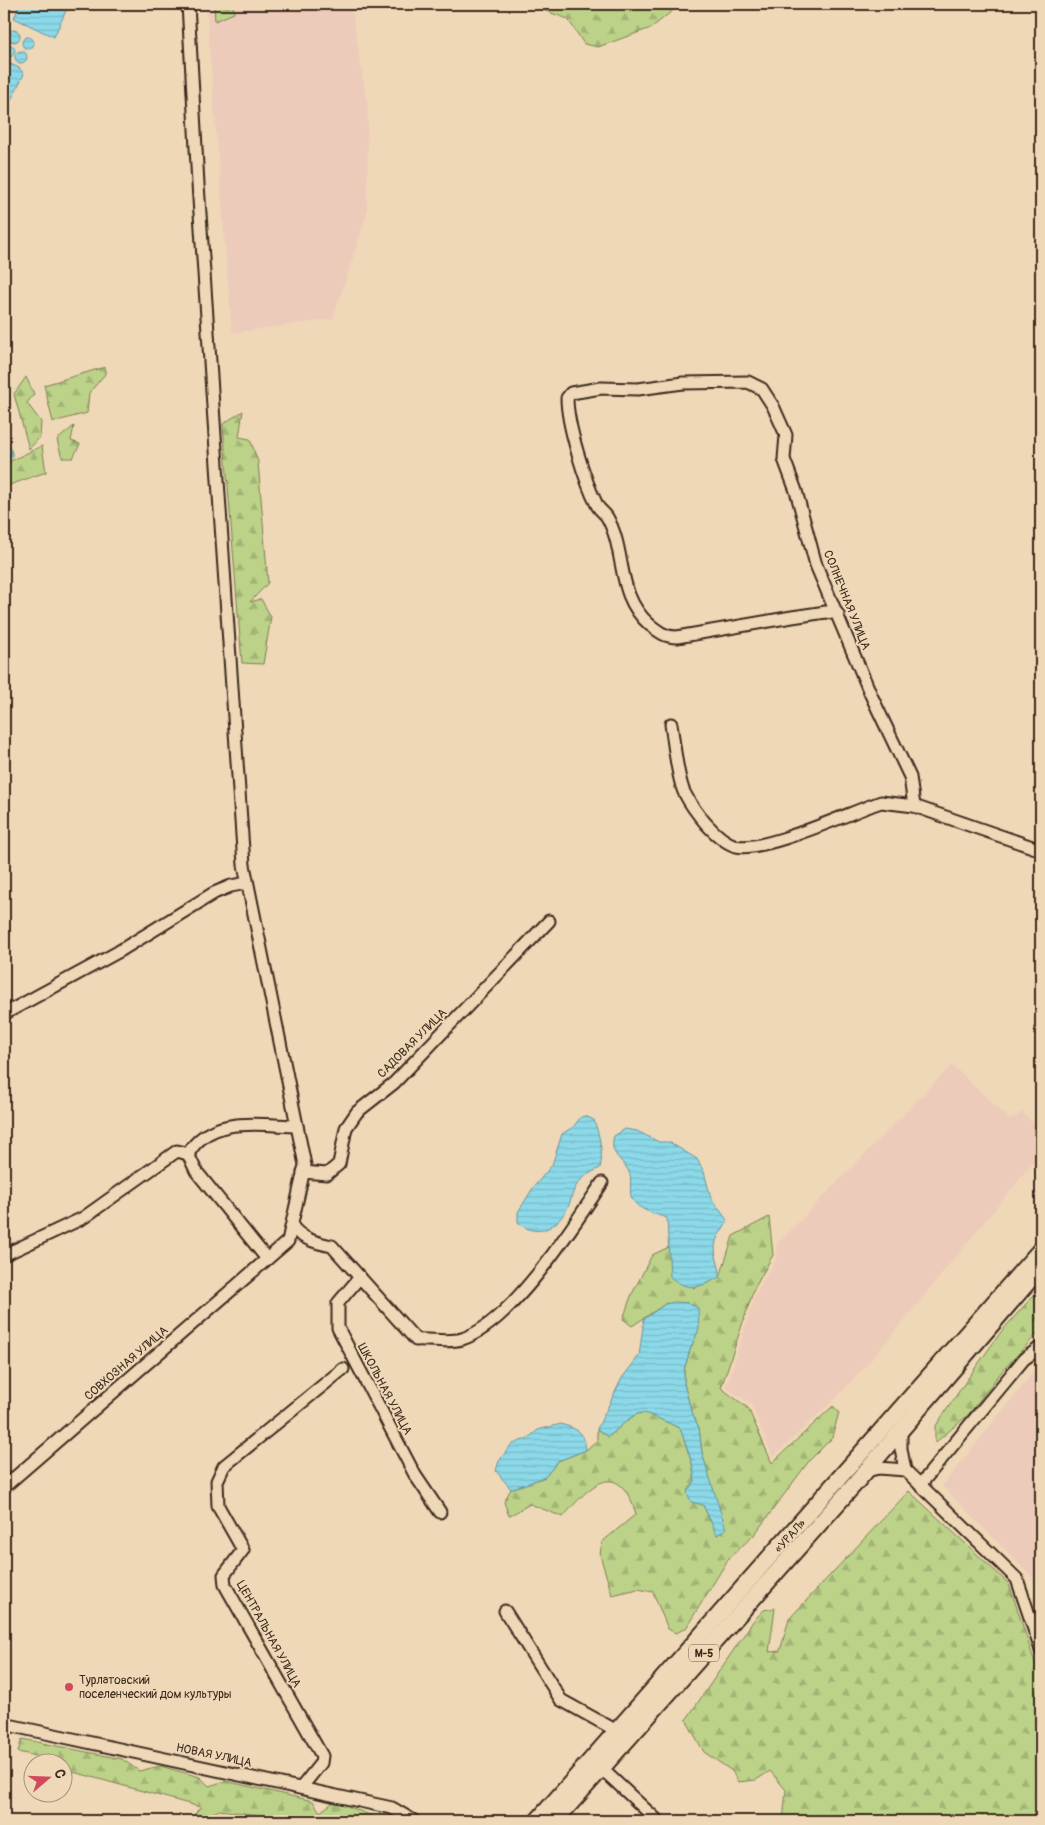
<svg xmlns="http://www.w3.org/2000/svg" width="1045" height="1825" viewBox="0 0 1045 1825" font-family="Pangolin,sans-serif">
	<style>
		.built { fill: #edcbba }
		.forest { fill: url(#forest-firs); stroke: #7c7e53 }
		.water { fill: url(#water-rules); stroke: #6b9398 }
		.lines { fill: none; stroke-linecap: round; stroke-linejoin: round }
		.minor-casing { stroke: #3b2a1e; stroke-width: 15 }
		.highway-casing { stroke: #3b2a1e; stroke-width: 19 }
		.minor { stroke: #efd8b7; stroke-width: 11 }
		.highway { stroke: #efd8b7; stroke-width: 15 }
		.poi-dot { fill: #d1495b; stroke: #efd8b7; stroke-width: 2 }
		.labels { text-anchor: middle; stroke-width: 4; stroke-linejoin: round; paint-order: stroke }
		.shield { fill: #efd8b7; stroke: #715e4c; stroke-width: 1 }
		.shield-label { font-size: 11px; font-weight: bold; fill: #3b2a1e }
		.street-label { font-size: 12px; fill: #3b2a1e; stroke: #efd8b7 }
		.poi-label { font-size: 12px; fill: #3b2a1e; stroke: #efd8b7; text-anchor: start }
	</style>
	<defs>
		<pattern id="forest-firs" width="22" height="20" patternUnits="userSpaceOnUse" patternTransform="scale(1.25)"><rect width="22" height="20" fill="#bcd288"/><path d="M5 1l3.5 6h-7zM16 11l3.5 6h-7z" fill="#a2b475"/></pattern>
		<pattern id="water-rules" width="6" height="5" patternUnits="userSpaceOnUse" patternTransform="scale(1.25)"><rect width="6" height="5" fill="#8bd9e9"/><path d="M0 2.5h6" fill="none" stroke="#79bac7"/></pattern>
	</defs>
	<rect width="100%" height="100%" fill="#efd8b7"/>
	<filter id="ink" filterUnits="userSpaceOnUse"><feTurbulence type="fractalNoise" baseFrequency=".02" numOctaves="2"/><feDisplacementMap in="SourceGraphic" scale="10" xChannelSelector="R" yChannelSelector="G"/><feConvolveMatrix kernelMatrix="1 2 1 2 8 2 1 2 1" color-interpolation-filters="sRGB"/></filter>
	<g filter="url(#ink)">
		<g class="built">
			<path d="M 206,4 L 351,4 L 368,109 L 367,214 L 333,319 L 232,333 Z"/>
			<path d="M 952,1065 L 1010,1120 L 1022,1112 L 1041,1130 L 1041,1153 L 872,1359 L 837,1397 L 773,1457 L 751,1404 L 726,1388 L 755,1295 L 776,1259 L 777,1244 Z"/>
			<path d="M 1041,1363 L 1041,1604 L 1032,1577 L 942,1486 Z"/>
		</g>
		<g class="forest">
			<path d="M 214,4 L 233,4 L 234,13 L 215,21 Z"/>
			<path d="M 526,4 L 574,4 L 580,8 L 620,4 L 681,4 L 651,28 L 598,47 L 584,44 L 568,19 Z"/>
			<path d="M 105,367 L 105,374 L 89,393 L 87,413 L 53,422 L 44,385 Z"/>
			<path d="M 26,377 L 34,394 L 27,403 L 41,422 L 40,437 L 29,449 L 14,394 Z"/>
			<path d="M 243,411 L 239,437 L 250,439 L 258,462 L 268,583 L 250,602 L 261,599 L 271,617 L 263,664 L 242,663 L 223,424 Z"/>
			<path d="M 74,426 L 71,441 L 80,444 L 73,458 L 62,458 L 57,440 Z"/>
			<path d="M 42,446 L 46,472 L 4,487 L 4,464 Z"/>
			<path d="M 769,1217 L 773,1255 L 754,1289 L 721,1388 L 748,1408 L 772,1463 L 833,1406 L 839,1412 L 832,1438 L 809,1461 L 754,1535 L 729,1558 L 686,1628 L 676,1633 L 668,1629 L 653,1592 L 638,1589 L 612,1595 L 600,1555 L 602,1542 L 636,1514 C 618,1457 591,1484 563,1517 L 530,1504 L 509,1516 L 504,1502 L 511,1489 L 545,1477 L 558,1461 L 586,1450 L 597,1440 L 597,1429 L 608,1437 C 617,1431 632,1412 644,1413 C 648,1413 672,1425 680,1428 L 692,1463 L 695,1481 L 687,1492 L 703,1505 L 717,1535 L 725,1529 L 702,1453 L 699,1428 L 691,1410 L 684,1384 L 684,1370 L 690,1350 L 699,1329 L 688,1303 L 665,1304 L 632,1326 L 623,1319 L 631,1296 L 652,1255 L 669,1247 L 670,1260 L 694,1288 L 720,1277 L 733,1236 Z"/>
			<path d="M 1041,1287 L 1041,1330 L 1002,1371 L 968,1415 L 935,1443 L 935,1427 L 966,1381 L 1001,1332 Z"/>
			<path d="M 909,1491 L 1009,1584 L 1041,1681 L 1041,1821 L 783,1821 L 786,1790 L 770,1771 L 756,1780 L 738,1782 L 732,1771 L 704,1752 L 686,1720 L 754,1620 L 764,1610 L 775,1608 L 769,1652 L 780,1651 L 789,1619 Z"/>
			<path d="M 22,1739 L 122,1759 L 139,1771 L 160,1766 L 200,1777 L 209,1786 L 225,1781 L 313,1801 L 320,1812 L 335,1801 L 382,1820 L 334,1821 L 315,1815 L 309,1821 L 293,1821 L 292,1819 L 219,1810 L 199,1821 L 195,1814 L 200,1807 L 63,1769 L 62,1762 L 41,1762 L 40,1757 L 18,1752 Z"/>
		</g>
		<g class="water">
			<path d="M 4,4 L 13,4 L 4,25 Z"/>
			<path d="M 20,4 L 69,4 L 54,37 L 14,18 Z"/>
			<circle cx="14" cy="36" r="6"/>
			<circle cx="28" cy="43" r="6"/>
			<circle cx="9" cy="51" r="6"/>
			<circle cx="21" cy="57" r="6"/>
			<path d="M 4,61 L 19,68 L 24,74 L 11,100 L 4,97 Z"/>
			<path d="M 4,425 L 13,457 L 4,460 Z"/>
			<path d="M 585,1116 L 594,1120 C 599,1135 604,1152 600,1168 C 590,1173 580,1178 575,1188 C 572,1193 571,1201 568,1207 C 558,1227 537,1240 518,1222 L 518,1212 L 533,1188 L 552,1165 L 562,1134 L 573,1127 L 581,1117 Z"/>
			<path d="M 625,1129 L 637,1131 L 659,1142 L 669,1142 L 697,1159 L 704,1172 L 711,1198 L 727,1220 C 725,1228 718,1234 716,1241 C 712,1254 721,1265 720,1277 C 699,1288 689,1292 670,1277 L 667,1218 C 656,1214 635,1210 631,1196 C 629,1188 633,1178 628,1170 C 620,1157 609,1154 614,1136 Z"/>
			<path d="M 675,1302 L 688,1303 L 698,1308 L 699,1329 L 690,1350 L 684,1370 L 684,1384 L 691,1410 L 699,1428 L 702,1453 L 726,1529 L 717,1535 L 703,1505 L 691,1502 L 687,1492 L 695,1481 L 692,1463 L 680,1428 C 672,1425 648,1413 643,1413 C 632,1412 617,1431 608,1437 L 597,1429 L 622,1378 L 639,1356 L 644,1319 L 665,1304 Z"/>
			<path d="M 561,1424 C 579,1430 584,1431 586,1450 L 558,1461 L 545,1477 L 511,1489 L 496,1471 L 499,1461 L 511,1445 L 528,1438 L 538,1430 Z"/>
		</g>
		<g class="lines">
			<g class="minor-casing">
				<g id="minor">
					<path d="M 838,614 L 826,612 L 792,617 L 677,637 C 665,637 659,632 650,625 C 615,595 627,552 607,517 C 604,512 599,510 597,505 C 585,482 567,424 567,398 L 571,393 L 601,388 L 638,389 L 683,383 L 748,382 L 762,389 L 773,406 L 786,435 L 784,459 L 796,491 L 816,565 L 871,695 L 910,777 L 914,806"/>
					<path d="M 671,724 C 674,743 677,776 684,792 C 693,810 716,840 736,846 C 763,853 851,812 881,802 L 914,806 L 1041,850"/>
					<path d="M 4,1014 L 118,952 L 214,893 L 231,886 L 247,883"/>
					<path d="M 188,1154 L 196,1171 L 267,1259"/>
					<path d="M 188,1154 C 210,1115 259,1125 297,1126"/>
					<path d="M 303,1172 L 327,1174 L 339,1164 L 346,1128 L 357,1112 L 394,1083 L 549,921"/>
					<path d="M 292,1226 C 301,1239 317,1243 332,1246 L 416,1340 C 430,1339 449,1343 462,1339 C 512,1323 573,1226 602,1183"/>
					<path d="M 4,1255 L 83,1218 L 177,1151 L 188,1154"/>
					<path d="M 360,1277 L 338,1303 L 338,1328 L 415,1475 L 440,1512"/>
					<path d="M 901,1431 L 901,1449 L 905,1470 L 1017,1579 L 1041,1650"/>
					<path d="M 866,1471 L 879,1468 L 905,1470"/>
					<path d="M 920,1485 L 1024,1359 L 1041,1347"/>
					<path d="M 4,1487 L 288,1241 L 305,1165 L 244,865 L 198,184 L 188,4"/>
					<path d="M 505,1611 L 561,1700 L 617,1731"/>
					<path d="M 4,1724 L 392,1808 L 414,1821"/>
					<path d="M 602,1769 L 658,1821"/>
					<path d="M 301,1788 L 321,1763 L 322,1756 L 225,1585 L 224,1575 L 243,1550 L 218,1506 L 217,1481 L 224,1466 L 343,1369"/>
				</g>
			</g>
			<g class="highway-casing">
				<g id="highway">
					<path d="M 537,1821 L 1041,1249"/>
					<path d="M 555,1821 L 854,1485 L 1041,1267"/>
				</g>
			</g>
			<use href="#minor" class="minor"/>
			<use href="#highway" class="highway"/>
		</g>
	</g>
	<circle class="poi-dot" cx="69" cy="1687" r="5"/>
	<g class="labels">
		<rect class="shield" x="689" y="1644.5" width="30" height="17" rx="4"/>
		<g class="shield-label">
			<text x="704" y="1657">М-5</text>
		</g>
		<g class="street-label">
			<text transform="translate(847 600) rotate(68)" y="4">СОЛНЕЧНАЯ УЛИЦА</text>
			<text transform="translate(412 1043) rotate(-45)" y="4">САДОВАЯ УЛИЦА</text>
			<text transform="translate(126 1363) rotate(-41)" y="4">СОВХОЗНАЯ УЛИЦА</text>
			<text transform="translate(385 1389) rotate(62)" y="4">ШКОЛЬНАЯ УЛИЦА</text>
			<text transform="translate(790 1536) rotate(-48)" y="4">«УРАЛ»</text>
			<text transform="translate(269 1634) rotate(61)" y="4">ЦЕНТРАЛЬНАЯ УЛИЦА</text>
			<text transform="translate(214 1755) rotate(12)" y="4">НОВАЯ УЛИЦА</text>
		</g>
		<g class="poi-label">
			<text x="79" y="1684">Турлатовский<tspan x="79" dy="14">поселенческий дом культуры</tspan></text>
		</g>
	</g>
	<rect width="1045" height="1825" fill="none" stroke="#efd8b7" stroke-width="20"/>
	<rect x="10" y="10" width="1025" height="1805" fill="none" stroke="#3b2a1e" stroke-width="2" filter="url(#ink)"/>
	<g transform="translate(48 1778) rotate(71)"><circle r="24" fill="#efd8b7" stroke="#a7927a"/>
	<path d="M0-4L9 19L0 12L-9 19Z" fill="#d1495b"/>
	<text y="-8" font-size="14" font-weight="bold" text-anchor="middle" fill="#3b2a1e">С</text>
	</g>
</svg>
